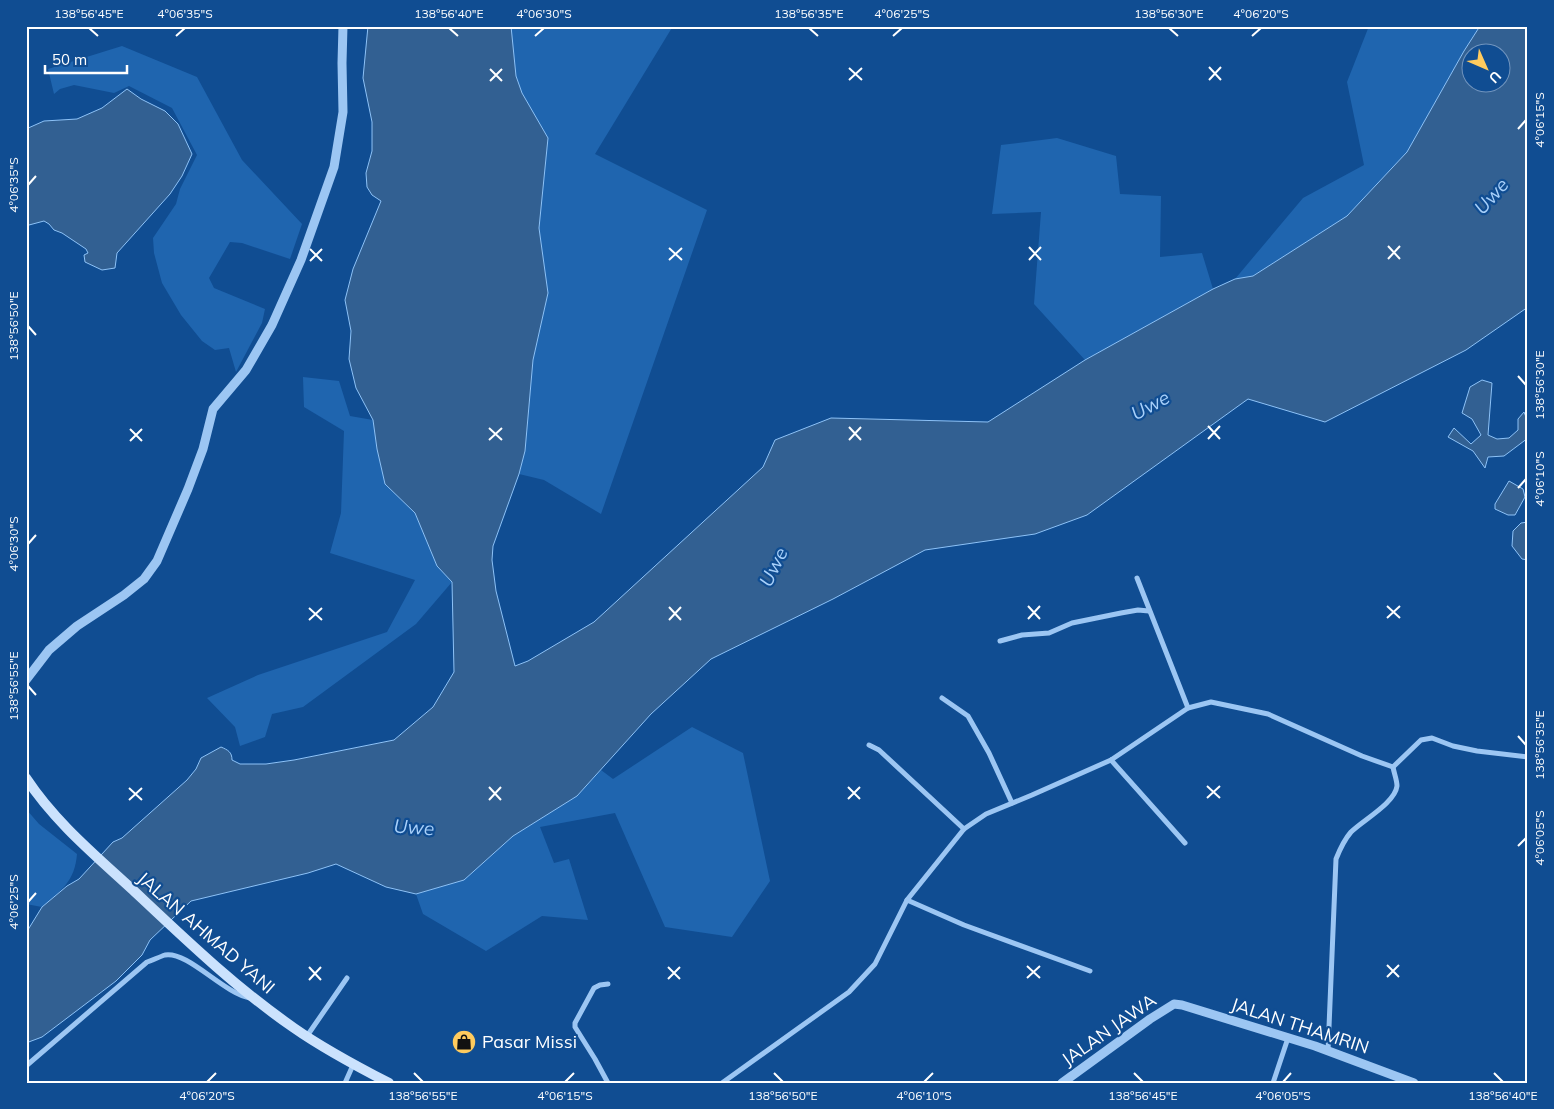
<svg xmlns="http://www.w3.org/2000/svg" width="1554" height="1109" viewBox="0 0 1554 1109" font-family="Mulish,sans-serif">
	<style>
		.green { fill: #1f65af }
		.water { fill: #326092; stroke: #8dc2f7; fill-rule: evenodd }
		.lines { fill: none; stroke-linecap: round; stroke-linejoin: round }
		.minor { stroke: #9cc6f3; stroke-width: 5 }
		.tertiary { stroke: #9cc6f3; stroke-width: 9 }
		.secondary { stroke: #cbe2fd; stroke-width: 10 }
		.ticks { fill: none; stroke: #fff; stroke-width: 2 }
		.labels { text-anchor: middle; stroke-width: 4.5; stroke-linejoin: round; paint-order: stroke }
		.street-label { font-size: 18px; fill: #fff; stroke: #104d92 }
		.poi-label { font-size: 18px; fill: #fff; stroke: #104d92; text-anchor: start }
		.water-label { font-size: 19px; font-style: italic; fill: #a8d0fa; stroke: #104d92 }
		.neatline { fill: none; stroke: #fff; stroke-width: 2 }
		.ticks-label { font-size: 12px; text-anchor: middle; fill: #fff }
	</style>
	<rect width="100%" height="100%" fill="#104d92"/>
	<g class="green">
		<path d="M 511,26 L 673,26 L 595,154 L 707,210 L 601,514 L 544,480 L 519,474 L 525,451 L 533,360 L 548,293 L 539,228 L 548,139 L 522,93 L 516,76 Z"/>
		<path d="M 1369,26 L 1480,26 L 1464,51 L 1407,152 L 1347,216 L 1253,276 L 1235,279 L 1303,198 L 1364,165 L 1347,82 Z"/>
		<path d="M 122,46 L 197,77 L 242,160 L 302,224 L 290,259 L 242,243 L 230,242 L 209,278 L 214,288 L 265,309 L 262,323 L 236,372 L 229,348 L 215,350 L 202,341 L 181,315 L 162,283 L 154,253 L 153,238 L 176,204 L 180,189 L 197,155 L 172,108 L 129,86 L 114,93 L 74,85 L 60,89 L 54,94 L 48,69 Z"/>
		<path d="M 1057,138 L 1116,156 L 1120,194 L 1161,196 L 1160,257 L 1202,253 L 1213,289 L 1085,360 L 1034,304 L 1041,212 L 992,214 L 1001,145 Z"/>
		<path d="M 303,377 L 339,381 L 350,416 L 373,420 L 377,449 L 385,484 L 415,513 L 437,566 L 452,582 L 416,624 L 303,707 L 272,714 L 265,737 L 240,746 L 235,727 L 207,698 L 258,675 L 387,632 L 415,580 L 330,553 L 341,513 L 344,431 L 304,407 Z"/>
		<path d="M 692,727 L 743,753 L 770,881 L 732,937 L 665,927 L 615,813 L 540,827 L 554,863 L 569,859 L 588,920 L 542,916 L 486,951 L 423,914 L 416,894 L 464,880 L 513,836 L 577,796 L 601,770 L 613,779 Z"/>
		<path d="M 26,809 L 39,824 L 77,854 C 75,881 61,891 42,907 L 26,904 Z"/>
	</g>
	<g class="water">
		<path d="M 368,26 L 511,26 L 516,76 L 522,93 L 548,138 L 539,228 L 548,293 L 533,360 L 525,451 L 519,474 L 493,546 L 492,560 L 496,591 L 515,666 L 528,661 L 594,622 L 763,467 L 775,440 L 831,418 L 988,422 L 1085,360 L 1213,289 L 1235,279 L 1253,276 L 1347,216 L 1407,152 L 1464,51 L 1480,26 L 1528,26 L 1528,307 L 1466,350 L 1325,422 L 1248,399 L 1087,515 L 1035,534 L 925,550 L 833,599 L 711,659 L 651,714 L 577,796 L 513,836 L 464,880 L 416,894 L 386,887 L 336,864 L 308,873 L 191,901 L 150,940 L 142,955 L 116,981 L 42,1037 L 26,1043 L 26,933 L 42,907 L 67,886 L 79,879 L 113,842 L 122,838 L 187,780 L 196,769 L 201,758 L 221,747 C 228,750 232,752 232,760 L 240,764 L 266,764 L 294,760 L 394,740 L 433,707 L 454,672 L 452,582 L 437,566 L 415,513 L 385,484 L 377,449 L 373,420 L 356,388 L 349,359 L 351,331 L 345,300 L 353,269 L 381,201 L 372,195 L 367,187 L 366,173 L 372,151 L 372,122 L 363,78 ZM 1472,52 L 1502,52 L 1502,82 L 1472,82 Z"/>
		<path d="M 127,89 L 141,99 L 165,111 L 178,124 L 192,154 L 182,176 L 170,194 L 117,253 L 115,268 L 102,270 L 85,262 L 84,255 L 88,253 L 86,249 L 62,233 L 54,230 L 49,224 L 44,221 L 29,225 L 26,228 L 26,129 L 44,121 L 77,119 L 102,108 Z"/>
		<path d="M 1482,380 L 1492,383 L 1488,435 L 1497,439 L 1509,438 L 1518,430 L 1518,419 L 1524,412 L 1528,422 L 1528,438 L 1504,456 L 1488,457 L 1485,468 L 1473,451 L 1448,437 L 1454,428 L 1471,444 L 1481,435 L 1472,419 L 1462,413 L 1470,387 Z"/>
		<path d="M 1509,481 L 1523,489 L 1525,497 L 1515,515 L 1508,515 L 1495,509 L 1495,504 Z"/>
		<path d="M 1528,522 L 1528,560 L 1522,559 L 1512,546 L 1513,531 L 1521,523 Z"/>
	</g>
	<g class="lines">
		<g class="minor">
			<path d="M 1137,578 L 1188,708"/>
			<path d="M 1000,641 L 1022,635 L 1049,633 L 1072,623 L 1121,613 L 1138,610 L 1149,611"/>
			<path d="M 942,698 L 968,716 L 989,753 L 1012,803"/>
			<path d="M 869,745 L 879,750 L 964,829"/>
			<path d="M 1111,760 L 1185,843"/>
			<path d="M 1393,767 L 1421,740 L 1432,738 L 1453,746 L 1477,751 L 1528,757"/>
			<path d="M 907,900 L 964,925 L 1090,971"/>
			<path d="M 307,1036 L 347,978"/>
			<path d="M 1328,1051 L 1336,859 C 1340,849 1344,840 1351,832 C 1363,820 1395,803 1397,786 C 1397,780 1394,773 1393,767"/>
			<path d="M 26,1066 L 147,962 C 153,960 159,957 165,955 C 188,951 223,993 250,998"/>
			<path d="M 345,1083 L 353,1065"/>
			<path d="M 608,1083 L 595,1059 L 575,1027 L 575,1023 L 594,988 L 600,985 L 608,984"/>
			<path d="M 722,1083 L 849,992 L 875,964 L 907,900 L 964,829 L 986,814 L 1032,795 L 1111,760 L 1188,708 L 1211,702 L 1268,714 L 1362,756 L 1393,767"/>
			<path d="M 1273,1083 L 1288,1038"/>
		</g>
		<g class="tertiary">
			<path d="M 26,680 L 49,650 L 77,626 L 124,595 L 144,579 L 157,561 L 188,489 L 203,449 L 213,409 L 246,370 L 272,325 L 301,260 L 334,167 L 343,112 L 342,63 L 343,26"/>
			<path d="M 1062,1083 L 1150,1019 L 1174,1004 L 1182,1005 L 1315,1046 L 1414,1083"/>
		</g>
		<path class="secondary" d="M 26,778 C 55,822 95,855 133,890 C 184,938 236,988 294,1028 C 324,1049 356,1066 389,1083"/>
	</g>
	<path class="ticks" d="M 89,28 L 98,36M 449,28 L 458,36M 809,28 L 818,36M 1169,28 L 1178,36M 176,36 L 185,28M 535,36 L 544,28M 893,36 L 902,28M 1252,36 L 1261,28M 1209,67 L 1221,80M 849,68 L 862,80M 490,69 L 502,81M 849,80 L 862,68M 1209,80 L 1221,67M 490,81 L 502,69M 1518,129 L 1526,120M 28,185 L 36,176M 1388,246 L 1400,259M 1029,247 L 1041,260M 669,248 L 682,260M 310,249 L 322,261M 1388,259 L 1400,246M 669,260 L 682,248M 1029,260 L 1041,247M 310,261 L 322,249M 28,326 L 36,335M 1518,376 L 1526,385M 1208,426 L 1220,439M 849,427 L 861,440M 489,428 L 502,440M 130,429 L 142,441M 1208,439 L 1220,426M 489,440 L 502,428M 849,440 L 861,427M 130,441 L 142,429M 1518,488 L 1526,479M 28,544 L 36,535M 1028,606 L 1040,619M 1387,606 L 1400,618M 669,607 L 681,620M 309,608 L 322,620M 1387,618 L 1400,606M 1028,619 L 1040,606M 309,620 L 322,608M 669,620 L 681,607M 28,686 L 36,695M 1518,736 L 1526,745M 1207,786 L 1220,798M 489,787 L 501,800M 848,787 L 860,799M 129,788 L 142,800M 1207,798 L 1220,786M 848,799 L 860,787M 129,800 L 142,788M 489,800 L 501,787M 1518,846 L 1526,838M 28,902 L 36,893M 1387,965 L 1399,977M 1027,966 L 1040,978M 309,967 L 321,980M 668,967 L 680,979M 1387,977 L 1399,965M 1027,978 L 1040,966M 668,979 L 680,967M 309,980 L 321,967M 414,1073 L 423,1082M 774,1073 L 783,1082M 1134,1073 L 1143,1082M 1494,1073 L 1503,1082M 207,1082 L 216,1073M 565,1082 L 574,1073M 924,1082 L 933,1073M 1283,1082 L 1291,1073"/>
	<defs>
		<g id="shop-disc" transform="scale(1.25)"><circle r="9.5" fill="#ffcb5e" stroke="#104d92"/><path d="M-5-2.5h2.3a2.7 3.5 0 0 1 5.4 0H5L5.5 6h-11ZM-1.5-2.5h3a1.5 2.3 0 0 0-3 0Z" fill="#111"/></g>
	</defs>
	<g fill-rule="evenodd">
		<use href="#shop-disc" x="464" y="1042"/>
	</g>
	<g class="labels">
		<g class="street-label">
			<text transform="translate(206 933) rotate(41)" y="6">JALAN AHMAD YANI</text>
			<text transform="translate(1300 1026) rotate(18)" y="6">JALAN THAMRIN</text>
			<text transform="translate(1109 1030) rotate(-35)" y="6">JALAN JAWA</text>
		</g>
		<g class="poi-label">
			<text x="482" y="1048">Pasar Missi</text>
		</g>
		<g class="water-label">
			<text transform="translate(1491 196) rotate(-48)" y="7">Uwe</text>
			<text transform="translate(1150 405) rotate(-28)" y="7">Uwe</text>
			<text transform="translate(773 567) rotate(-64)" y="7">Uwe</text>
			<text transform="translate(414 827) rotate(4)" y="7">Uwe</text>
		</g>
	</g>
	<rect width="1554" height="1109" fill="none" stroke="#104d92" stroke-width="55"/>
	<g transform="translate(1486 68) rotate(135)"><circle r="24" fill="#104d92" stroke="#7094be"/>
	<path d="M0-4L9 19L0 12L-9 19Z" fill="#ffcb5e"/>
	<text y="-8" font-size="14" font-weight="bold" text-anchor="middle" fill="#ffffff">U</text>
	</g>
	<path d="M45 65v8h82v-8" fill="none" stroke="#ffffff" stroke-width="2.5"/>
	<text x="52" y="65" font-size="15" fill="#ffffff" stroke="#104d92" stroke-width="4" paint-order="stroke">50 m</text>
	<rect x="28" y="28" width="1498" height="1054" class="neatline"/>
	<g class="ticks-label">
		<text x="89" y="18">138°56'45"E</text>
		<text x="185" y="18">4°06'35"S</text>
		<text x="449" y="18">138°56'40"E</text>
		<text x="544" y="18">4°06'30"S</text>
		<text x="809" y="18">138°56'35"E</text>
		<text x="902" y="18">4°06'25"S</text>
		<text x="1169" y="18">138°56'30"E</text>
		<text x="1261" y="18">4°06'20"S</text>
		<text transform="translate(1540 120) rotate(-90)" y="4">4°06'15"S</text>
		<text transform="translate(14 185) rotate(-90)" y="4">4°06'35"S</text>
		<text transform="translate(14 326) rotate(-90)" y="4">138°56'50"E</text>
		<text transform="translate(1540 385) rotate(-90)" y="4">138°56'30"E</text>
		<text transform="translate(1540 479) rotate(-90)" y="4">4°06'10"S</text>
		<text transform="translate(14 544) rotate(-90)" y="4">4°06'30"S</text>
		<text transform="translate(14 686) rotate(-90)" y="4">138°56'55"E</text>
		<text transform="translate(1540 745) rotate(-90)" y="4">138°56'35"E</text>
		<text transform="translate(1540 838) rotate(-90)" y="4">4°06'05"S</text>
		<text transform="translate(14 902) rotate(-90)" y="4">4°06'25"S</text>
		<text x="207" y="1100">4°06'20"S</text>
		<text x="423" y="1100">138°56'55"E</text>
		<text x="565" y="1100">4°06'15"S</text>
		<text x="783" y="1100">138°56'50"E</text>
		<text x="924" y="1100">4°06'10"S</text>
		<text x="1143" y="1100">138°56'45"E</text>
		<text x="1283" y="1100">4°06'05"S</text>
		<text x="1503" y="1100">138°56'40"E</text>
	</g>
</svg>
